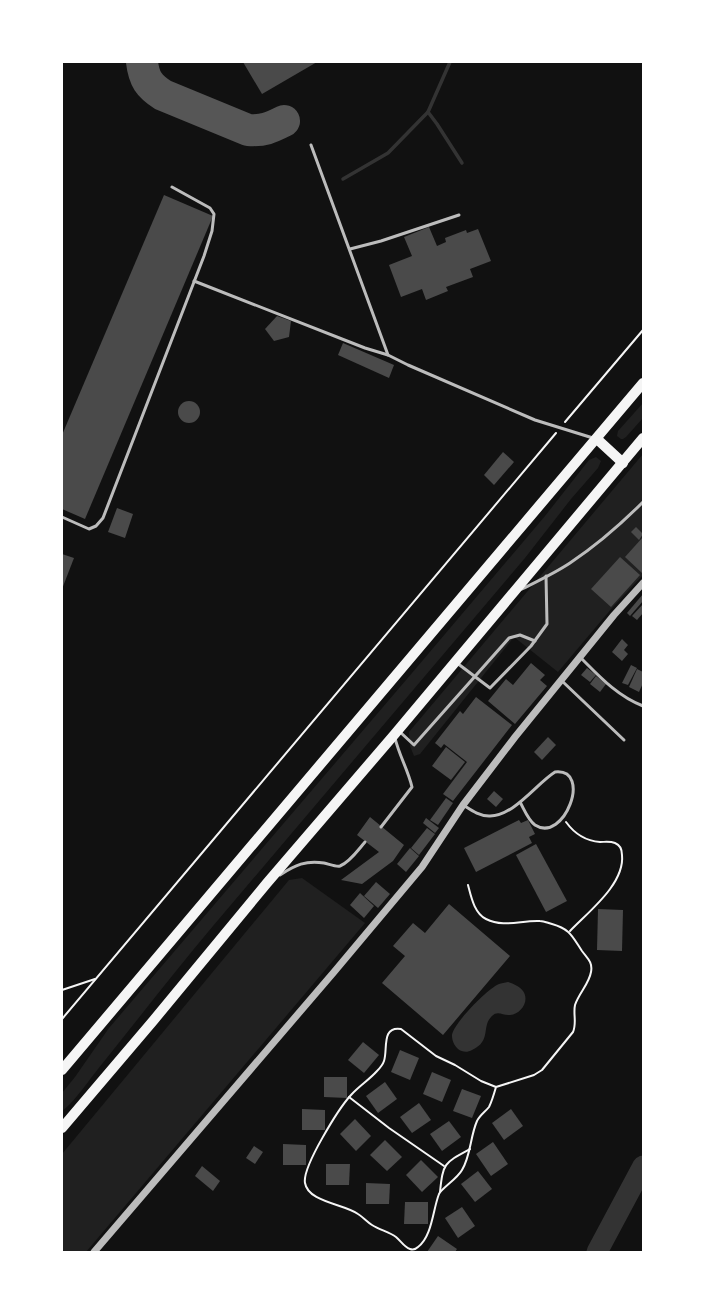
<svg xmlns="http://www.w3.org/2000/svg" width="705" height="1314" viewBox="0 0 705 1314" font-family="Arial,sans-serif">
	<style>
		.green { fill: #202020 }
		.water { fill: #333 }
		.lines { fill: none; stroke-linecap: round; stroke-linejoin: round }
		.stream { stroke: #333; stroke-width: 3.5 }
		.river { stroke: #333; stroke-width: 21 }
		.taxiway { stroke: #565656; stroke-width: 32 }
		.building { fill: #4a4a4a }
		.path { stroke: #f5f5f5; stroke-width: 2 }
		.service { stroke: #bcbcbc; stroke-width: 3 }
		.tertiary { stroke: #bcbcbc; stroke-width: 7 }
		.primary { stroke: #f5f5f5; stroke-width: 10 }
	</style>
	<rect width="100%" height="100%" fill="#111"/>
	<g class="green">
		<path d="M 643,403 L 643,418 L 626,437 L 623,439 L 621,439 L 617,436 L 618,431 Z"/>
		<path d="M 643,454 L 643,575 L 612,608 L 558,672 L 514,637 L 420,754 L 414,756 L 410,746 L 409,732 Z"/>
		<path d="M 596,457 L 601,461 L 598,468 L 571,499 L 525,558 L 213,926 C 175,971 139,1018 102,1064 C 91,1077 75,1102 62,1111 L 62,1093 L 75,1077 L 109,1028 L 412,673 L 545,516 L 589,460 Z"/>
		<path d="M 302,878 L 365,923 L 86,1252 L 62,1252 L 62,1154 L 289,880 Z"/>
	</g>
	<path class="water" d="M 508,982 C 514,984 519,986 523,991 C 530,1001 521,1014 510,1015 C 503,1016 498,1010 492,1016 C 481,1026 492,1041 472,1050 C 467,1053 462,1052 458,1049 C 454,1045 452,1041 452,1035 C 454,1023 487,989 499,984 C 501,983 505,983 508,982 Z"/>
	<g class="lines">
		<g class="stream">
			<path d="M 428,112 L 437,124 L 462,163"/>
			<path d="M 343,179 L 388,153 L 428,112 L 450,62"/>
		</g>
		<path class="river" d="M 597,1252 L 643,1166"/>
		<path class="taxiway" d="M 142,62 C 144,79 149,86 163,95 L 248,130 C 264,131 270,128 284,121"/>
	</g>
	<g class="building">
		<path d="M 243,62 L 317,62 L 262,94 Z"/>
		<path d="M 164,195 L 213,216 L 85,519 L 62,509 L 62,435 Z"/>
		<path d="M 429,227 L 437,246 L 446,242 L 445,238 L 466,230 L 467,233 L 478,229 L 491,261 L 470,269 L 473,277 L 446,287 L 448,291 L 426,300 L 422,289 L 401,297 L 389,265 L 412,256 L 404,237 Z"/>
		<path d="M 277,316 L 291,321 L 289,337 L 274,341 L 265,329 Z"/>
		<path d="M 343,343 L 394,365 L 389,378 L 338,355 Z"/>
		<circle cx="189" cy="412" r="11"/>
		<path d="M 503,452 L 514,462 L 494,485 L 484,475 Z"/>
		<path d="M 117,508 L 133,514 L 125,538 L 108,532 Z"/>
		<path d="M 636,527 L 643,534 L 639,540 L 631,532 Z"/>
		<path d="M 643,537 L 643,572 L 642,573 L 625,557 Z"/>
		<path d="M 62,554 L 74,558 L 62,589 Z"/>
		<path d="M 620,557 L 640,575 L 611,607 L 591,589 Z"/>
		<path d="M 643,594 L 643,601 L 630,616 L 627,613 Z"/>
		<path d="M 643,604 L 643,613 L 637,620 L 632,616 Z"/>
		<path d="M 622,639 L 628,645 L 624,650 L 628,654 L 622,661 L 612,652 Z"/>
		<path d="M 531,663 L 545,675 L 540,680 L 547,686 L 515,724 L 488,701 L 506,679 L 513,685 Z"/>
		<path d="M 631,665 L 637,668 L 628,685 L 622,683 Z"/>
		<path d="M 587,668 L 596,675 L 590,682 L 581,675 Z"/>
		<path d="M 637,669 L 643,672 L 643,683 L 639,692 L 629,687 Z"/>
		<path d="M 596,676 L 606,684 L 600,692 L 590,684 Z"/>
		<path d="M 476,697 L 512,725 L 453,801 L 443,794 L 467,762 L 444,744 L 441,748 L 435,743 L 460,711 L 463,714 Z"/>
		<path d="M 548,737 L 556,745 L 542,760 L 534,752 Z"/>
		<path d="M 446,747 L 465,762 L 451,780 L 432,766 Z"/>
		<path d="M 494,791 L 503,799 L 496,807 L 487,799 Z"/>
		<path d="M 446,798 L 453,803 L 438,825 L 430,820 Z"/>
		<path d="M 370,817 L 404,845 L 393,861 L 362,884 L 341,880 L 379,852 L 357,835 Z"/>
		<path d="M 426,818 L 439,828 L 435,833 L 423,823 Z"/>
		<path d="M 519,820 L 521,823 L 528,820 L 535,834 L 529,837 L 532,843 L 476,872 L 464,848 Z"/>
		<path d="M 427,828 L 435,834 L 419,855 L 411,848 Z"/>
		<path d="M 536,844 L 567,901 L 546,912 L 516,855 Z"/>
		<path d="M 410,848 L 419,856 L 406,872 L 397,864 Z"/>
		<path d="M 376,882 L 390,894 L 378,908 L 364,896 Z"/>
		<path d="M 360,893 L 374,906 L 364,918 L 350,905 Z"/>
		<path d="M 449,904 L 510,956 L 443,1035 L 382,983 L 405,956 L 393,946 L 413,923 L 425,933 Z"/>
		<path d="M 598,909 L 623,910 L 622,951 L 597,950 Z"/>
		<path d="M 363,1042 L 379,1055 L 364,1073 L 348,1060 Z"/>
		<path d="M 400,1050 L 419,1058 L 410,1080 L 391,1072 Z"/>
		<path d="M 432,1072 L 451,1080 L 442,1102 L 423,1094 Z"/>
		<path d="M 324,1077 L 347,1077 L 347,1098 L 324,1097 Z"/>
		<path d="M 385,1082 L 397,1099 L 378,1113 L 366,1096 Z"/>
		<path d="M 462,1089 L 481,1096 L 472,1118 L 453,1111 Z"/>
		<path d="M 419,1103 L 431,1120 L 412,1133 L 400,1117 Z"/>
		<path d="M 302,1109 L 325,1110 L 325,1130 L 302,1130 Z"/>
		<path d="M 511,1109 L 523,1126 L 504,1140 L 492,1123 Z"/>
		<path d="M 355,1119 L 371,1136 L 356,1151 L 340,1134 Z"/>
		<path d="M 449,1121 L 461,1137 L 442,1151 L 430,1134 Z"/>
		<path d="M 385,1140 L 402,1157 L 387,1171 L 370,1155 Z"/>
		<path d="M 493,1142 L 508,1164 L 491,1176 L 476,1154 Z"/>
		<path d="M 283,1144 L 306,1145 L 306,1165 L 283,1165 Z"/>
		<path d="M 254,1146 L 263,1152 L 255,1164 L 246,1158 Z"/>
		<path d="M 421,1160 L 438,1177 L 422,1192 L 406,1175 Z"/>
		<path d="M 326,1164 L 350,1164 L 349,1185 L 326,1185 Z"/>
		<path d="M 202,1166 L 220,1181 L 213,1191 L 195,1176 Z"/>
		<path d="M 478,1171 L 492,1189 L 475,1202 L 461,1184 Z"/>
		<path d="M 366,1183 L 390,1184 L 389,1204 L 366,1204 Z"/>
		<path d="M 405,1202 L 428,1202 L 428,1224 L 404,1224 Z"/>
		<path d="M 462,1207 L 475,1226 L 458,1238 L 445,1218 Z"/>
		<path d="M 438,1236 L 457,1249 L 455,1252 L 427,1252 Z"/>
	</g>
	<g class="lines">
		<g class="path">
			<path d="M 565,422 L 643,330"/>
			<path d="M 566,822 C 574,833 586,841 600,842 C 605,842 610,841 615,843 C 620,845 622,850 622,855 C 625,884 588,912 570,931"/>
			<path d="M 468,885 C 471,896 474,913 486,919 C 504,928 521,920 540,921 C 544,921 548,923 552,924 C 570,929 572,936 582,951 C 587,958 593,962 591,972 C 589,984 579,993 575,1005 C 573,1014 577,1023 573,1032 L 542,1070 L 534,1075 L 496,1087 C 494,1094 492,1101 489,1107 C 485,1112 480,1115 477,1121 C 470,1137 471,1155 462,1170 C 457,1179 442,1188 439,1194 C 433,1209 432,1237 418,1247 C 416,1249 413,1250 410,1249 C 404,1247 401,1241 396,1237 C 389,1232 380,1230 372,1225 C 367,1222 363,1217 358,1214 C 344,1204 308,1202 305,1183 C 302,1167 339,1108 351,1095 C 359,1086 369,1080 377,1071 C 380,1068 383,1064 384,1061 C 388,1049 381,1026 401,1029 L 436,1056 L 455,1065 L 481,1081 L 496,1087"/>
			<path d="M 62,990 L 95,979"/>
			<path d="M 62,1019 L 556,433"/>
			<path d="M 349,1097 L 389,1128 L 444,1166"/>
			<path d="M 440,1192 C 443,1163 444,1163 470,1149"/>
		</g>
		<g class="service">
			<path d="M 311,145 L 388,355 L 408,365 L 535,420 L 593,438"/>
			<path d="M 350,249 L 381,241 L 459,215"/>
			<path d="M 194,281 L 365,348 L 388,355"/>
			<path d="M 62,517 L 89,529 L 96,526 L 103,518 L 204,256 L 212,231 L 214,214 L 210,208 L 172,187"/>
			<path d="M 522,589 C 538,581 555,573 570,563 C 597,545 620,525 643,502"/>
			<path d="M 580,657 C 599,676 617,696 643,706"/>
			<path d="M 457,663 L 490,688 L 531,646 L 547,624 L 546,576"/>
			<path d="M 562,681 L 624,740"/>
			<path d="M 400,732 L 414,745 L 509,638 L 520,635 L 535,641"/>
			<path d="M 463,805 C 471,810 479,816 489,816 C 513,817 536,784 555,772 C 593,768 564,844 535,825 C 528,820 524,809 520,802"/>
			<path d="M 381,827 L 412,787 C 408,770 399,755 395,738"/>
			<path d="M 280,875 C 295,865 306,860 324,863 C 329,864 336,867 340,866 C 350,862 358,850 365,842"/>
		</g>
		<path class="tertiary" d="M 94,1252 L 334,972 L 422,867 L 463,805 L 515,737 L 614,615 L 643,583"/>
		<g class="primary">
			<path d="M 597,439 L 623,463"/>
			<path d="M 62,1070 L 643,383"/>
			<path d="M 62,1128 L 153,1021 L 267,883 L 394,735 L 643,438"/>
		</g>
	</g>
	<rect width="705" height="1314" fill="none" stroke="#ffffff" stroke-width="126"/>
</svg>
